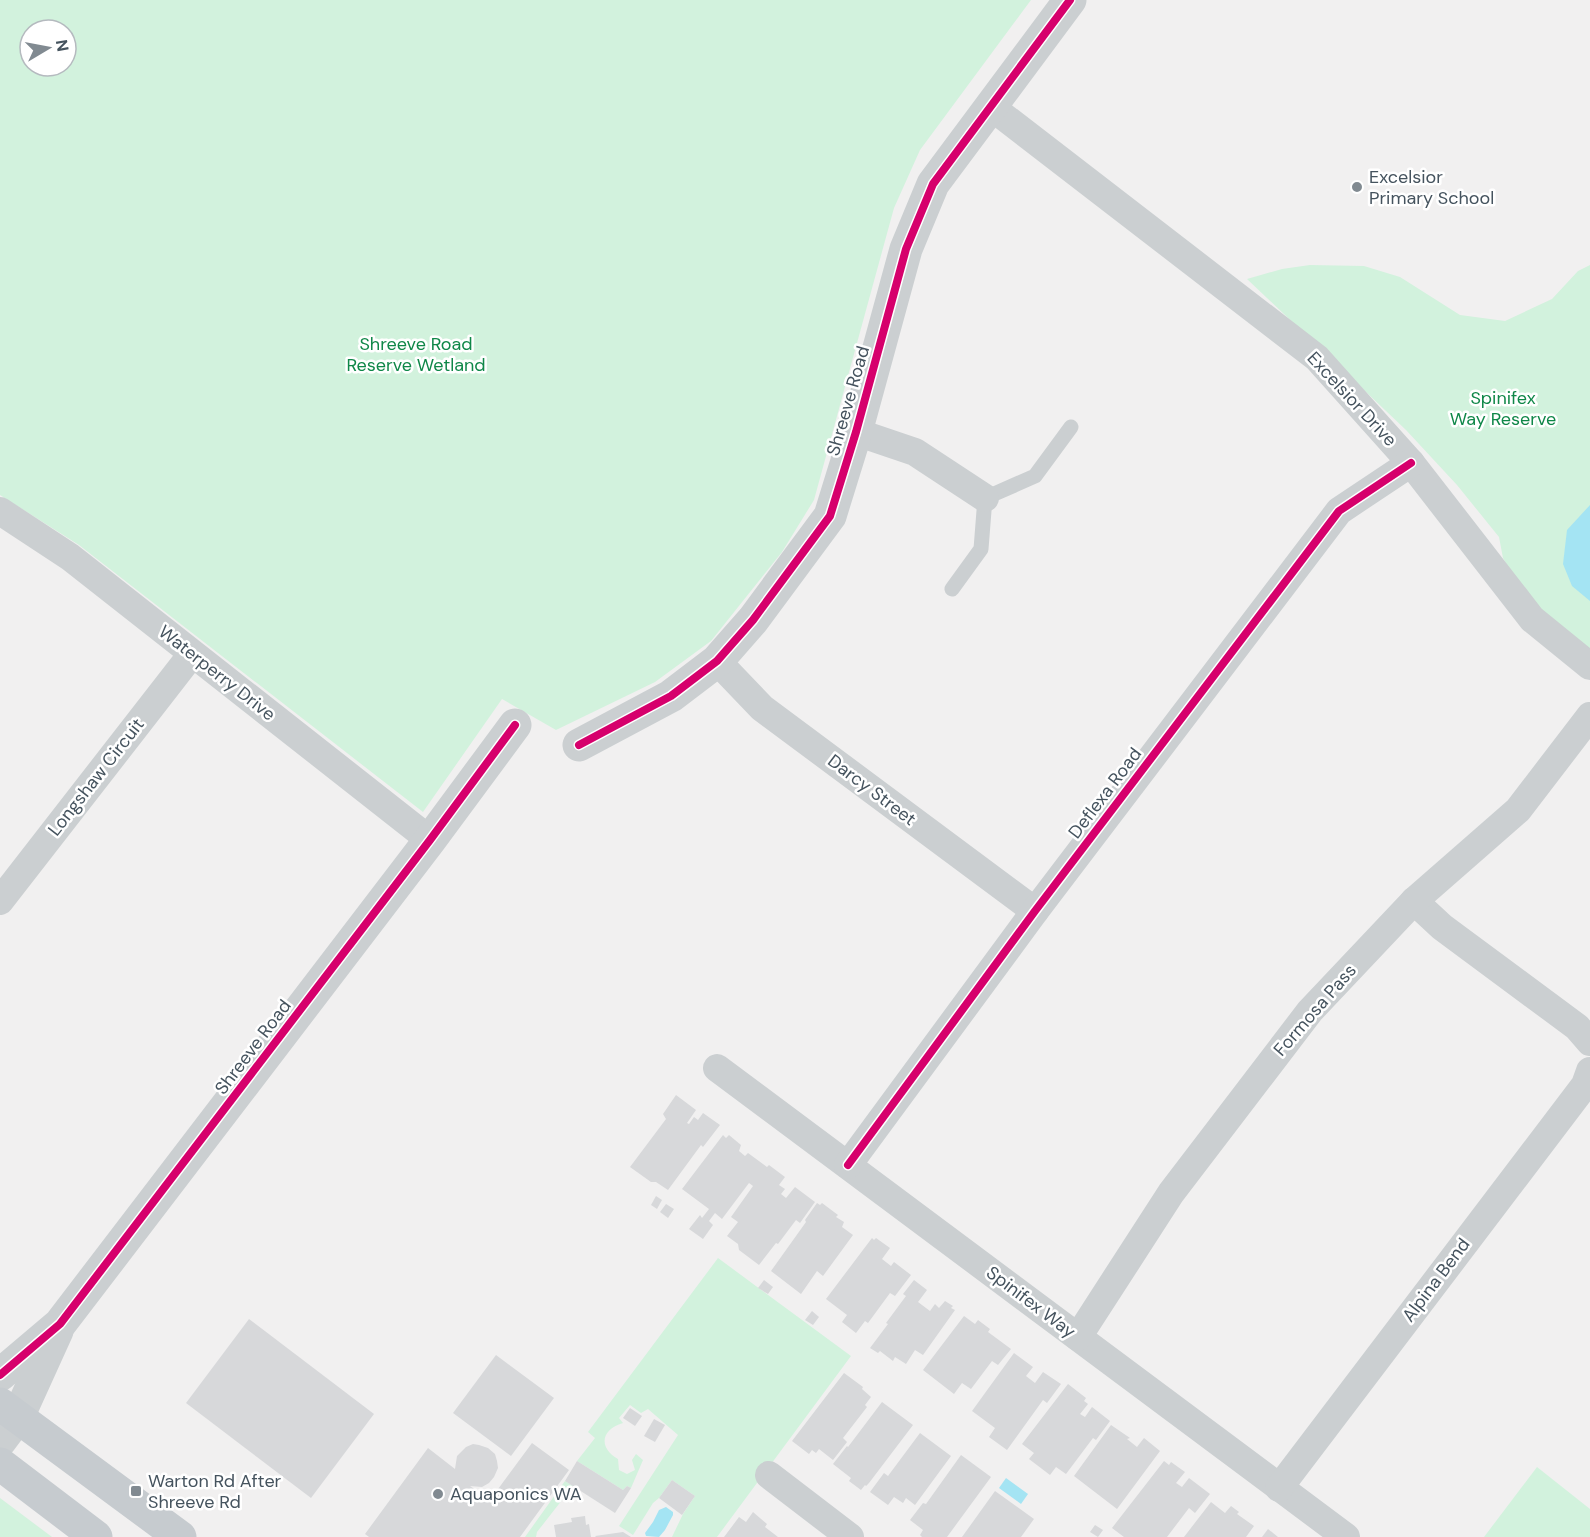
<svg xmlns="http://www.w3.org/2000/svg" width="1590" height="1537" viewBox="0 0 1590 1537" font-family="'DM Sans',sans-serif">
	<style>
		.green { fill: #d2f2dd; fill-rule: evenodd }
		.water { fill: #a4e4f3 }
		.building { fill: #d7d8da }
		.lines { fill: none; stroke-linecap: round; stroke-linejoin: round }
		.service { stroke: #cbcfd1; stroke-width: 15 }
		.minor { stroke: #cbcfd1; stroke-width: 28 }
		.tertiary { stroke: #cbcfd1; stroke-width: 33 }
		.primary { stroke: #c6cbcf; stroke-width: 33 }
		.cycleway-casing { stroke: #fff; stroke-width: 11 }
		.cycleway { stroke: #d6006c; stroke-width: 8 }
		.poi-dot { fill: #818a91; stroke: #fff; stroke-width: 2 }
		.labels { text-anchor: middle; stroke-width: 5; stroke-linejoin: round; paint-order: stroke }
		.poi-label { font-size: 18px; fill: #45535e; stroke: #fff; text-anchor: start }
		.park-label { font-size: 18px; fill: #0f8748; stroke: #fff }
		.street-label { font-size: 18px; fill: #45535e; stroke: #fff }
	</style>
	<rect width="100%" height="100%" fill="#f1f0f0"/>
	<g class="green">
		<path d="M 0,0 L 1031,0 L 920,150 L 894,208 L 814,500 L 782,552 L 711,641 L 655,682 L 556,730 L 502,699 L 423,812 L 79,545 L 0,495 ZM 30,30 L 66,30 L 66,66 L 30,66 Z"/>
		<path d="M 1310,265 L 1364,266 L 1400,277 L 1460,315 L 1505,321 L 1552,299 L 1578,271 L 1590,265 L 1590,657 L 1530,606 L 1503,558 L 1499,537 L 1457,485 L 1406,430 L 1247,279 L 1282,269 Z"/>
		<path d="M 718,1258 L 851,1356 L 717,1537 L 672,1537 L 683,1514 L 695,1496 L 672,1480 L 659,1498 L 653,1503 L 633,1535 L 619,1526 L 678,1435 L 648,1409 L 641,1413 L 630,1405 L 619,1418 L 623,1423 C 601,1429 598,1448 618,1459 L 619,1470 L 627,1474 L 635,1470 L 632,1460 L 636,1454 L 643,1460 L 631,1488 L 627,1486 L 623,1490 L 577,1461 L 595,1438 L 588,1432 Z"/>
		<path d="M 1537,1467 L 1590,1509 L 1590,1537 L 1484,1537 Z"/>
		<path d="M 565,1481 L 573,1486 L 537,1532 L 536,1537 L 525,1537 Z"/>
		<path d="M 0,1498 L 52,1537 L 0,1537 Z"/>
	</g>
	<g class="water">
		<path d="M 1590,505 L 1590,601 L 1572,586 L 1563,564 L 1567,530 Z"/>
		<path d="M 1006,1478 L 1028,1494 L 1021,1504 L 999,1488 Z"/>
		<path d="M 666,1507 L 673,1512 L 673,1515 L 665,1530 L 659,1537 L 646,1536 L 645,1533 L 653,1522 L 659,1510 Z"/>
	</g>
	<g class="building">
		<path d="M 676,1095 L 696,1110 L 687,1123 L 689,1124 L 694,1117 L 698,1120 L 703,1113 L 720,1125 L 703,1147 L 701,1145 L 668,1190 L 656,1182 L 651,1182 L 630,1167 L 666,1119 L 663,1114 Z"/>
		<path d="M 723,1135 L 726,1138 L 729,1135 L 741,1145 L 739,1151 L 745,1156 L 748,1153 L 767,1167 L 769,1165 L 785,1177 L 779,1185 L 785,1189 L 781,1194 L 786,1198 L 795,1187 L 815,1202 L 800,1223 L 796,1220 L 778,1244 L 776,1243 L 759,1265 L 739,1250 L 738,1244 L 727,1236 L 738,1222 L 731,1217 L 753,1186 L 749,1183 L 722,1219 L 715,1213 L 709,1221 L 713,1225 L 703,1239 L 689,1229 L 700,1215 L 702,1218 L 709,1209 L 682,1189 Z"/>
		<path d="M 656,1196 L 662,1200 L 657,1209 L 651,1205 Z"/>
		<path d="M 817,1203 L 820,1205 L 822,1203 L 838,1215 L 836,1217 L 844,1222 L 842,1227 L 853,1235 L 823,1276 L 817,1271 L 801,1294 L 771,1271 L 806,1222 L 805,1220 Z"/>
		<path d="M 666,1204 L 674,1209 L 668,1218 L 660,1212 Z"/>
		<path d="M 872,1238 L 874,1240 L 876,1238 L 890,1248 L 882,1259 L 891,1266 L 894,1262 L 911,1275 L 895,1296 L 890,1293 L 868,1323 L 865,1321 L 856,1333 L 842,1322 L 847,1315 L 826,1299 Z"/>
		<path d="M 764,1280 L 773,1287 L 768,1294 L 758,1288 Z"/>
		<path d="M 914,1280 L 927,1290 L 918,1302 L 930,1311 L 935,1304 L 939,1308 L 945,1301 L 953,1306 L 951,1308 L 955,1310 L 923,1355 L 915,1350 L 906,1364 L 895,1357 L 893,1361 L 880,1351 L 878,1353 L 870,1348 L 888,1324 L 886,1323 L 906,1296 L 903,1294 Z"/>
		<path d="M 812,1311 L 819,1317 L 813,1325 L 805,1320 Z"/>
		<path d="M 964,1316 L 975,1324 L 978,1320 L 990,1329 L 988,1332 L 1011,1349 L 998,1365 L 992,1361 L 971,1389 L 962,1383 L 954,1394 L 923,1370 Z"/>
		<path d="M 249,1319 L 374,1414 L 311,1498 L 186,1403 Z"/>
		<path d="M 1014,1353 L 1033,1367 L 1026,1376 L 1035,1383 L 1043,1372 L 1061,1384 L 1047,1403 L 1043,1400 L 1007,1450 L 989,1437 L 995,1428 L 972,1411 Z"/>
		<path d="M 496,1355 L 554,1398 L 511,1456 L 453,1413 Z"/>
		<path d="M 844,1373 L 863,1387 L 862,1389 L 871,1397 L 865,1405 L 867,1407 L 843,1438 L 847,1442 L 833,1460 L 819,1449 L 816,1453 L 812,1450 L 809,1454 L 792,1441 Z"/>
		<path d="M 1068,1384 L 1086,1398 L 1084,1401 L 1088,1404 L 1080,1414 L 1085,1417 L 1092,1407 L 1110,1421 L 1096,1440 L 1093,1438 L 1066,1474 L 1056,1467 L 1050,1475 L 1029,1459 L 1034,1453 L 1022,1444 Z"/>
		<path d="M 882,1402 L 913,1425 L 869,1483 L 866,1486 L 865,1485 L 861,1490 L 849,1481 L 851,1478 L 833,1464 L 847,1446 L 848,1447 Z"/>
		<path d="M 630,1408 L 642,1416 L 635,1426 L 623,1418 Z"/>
		<path d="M 654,1419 L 665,1425 L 655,1442 L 644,1436 Z"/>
		<path d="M 1111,1425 L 1130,1438 L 1127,1439 L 1137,1447 L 1144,1438 L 1160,1451 L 1117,1509 L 1074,1476 Z"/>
		<path d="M 920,1433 L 951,1456 L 915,1505 L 906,1498 L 903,1503 L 894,1497 L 888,1505 L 870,1492 L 884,1473 L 888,1476 Z"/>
		<path d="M 532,1443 L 569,1470 L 520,1537 L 369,1537 L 365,1534 L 428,1448 L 455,1469 L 457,1456 L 466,1447 L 473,1444 L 479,1445 L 488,1448 L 495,1454 L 497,1461 L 498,1468 L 494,1477 L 489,1483 L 482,1487 L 470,1486 L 490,1500 Z"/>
		<path d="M 961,1455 L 991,1477 L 947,1537 L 922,1537 L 920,1535 L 923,1530 L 910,1520 L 923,1503 L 926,1504 Z"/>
		<path d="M 577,1461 L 623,1490 L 627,1486 L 631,1488 L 615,1513 L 565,1481 Z"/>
		<path d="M 1164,1461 L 1169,1465 L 1171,1462 L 1185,1472 L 1176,1483 L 1182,1487 L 1189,1478 L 1210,1494 L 1195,1513 L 1189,1508 L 1167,1537 L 1124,1537 L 1112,1528 Z"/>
		<path d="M 672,1480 L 695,1496 L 682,1515 L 659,1498 Z"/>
		<path d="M 995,1491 L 1034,1519 L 1021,1537 L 962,1537 Z"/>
		<path d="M 1211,1502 L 1225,1513 L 1231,1506 L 1239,1512 L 1237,1514 L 1254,1526 L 1246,1537 L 1184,1537 Z"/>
		<path d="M 753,1512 L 767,1524 L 765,1527 L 778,1537 L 724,1537 L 739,1517 L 746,1522 Z"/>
		<path d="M 585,1516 L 586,1525 L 589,1524 L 591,1537 L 556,1537 L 554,1525 L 572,1522 L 571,1518 Z"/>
		<path d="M 1095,1525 L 1103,1530 L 1098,1537 L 1090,1532 Z"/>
		<path d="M 1268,1529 L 1278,1537 L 1262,1537 Z"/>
		<path d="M 623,1532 L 631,1537 L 596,1537 L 595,1536 Z"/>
	</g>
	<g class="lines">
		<path class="service" d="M 952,589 L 981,549 L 985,498 L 1035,476 L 1071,427"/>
		<g class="minor">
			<path d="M 990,106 L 1317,358 L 1411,463 L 1532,619 L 1590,666"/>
			<path d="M 856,432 L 915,452 L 985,498"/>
			<path d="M 0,511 L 70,557 L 430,840"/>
			<path d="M 717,661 L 762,708 L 1035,911"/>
			<path d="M 0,901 L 192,654"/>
			<path d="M 1414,901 L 1442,927 L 1577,1027 L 1590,1042"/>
			<path d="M 717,1068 L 1346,1537"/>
			<path d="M 848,1165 L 1035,911 L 1339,511 L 1411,463"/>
			<path d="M 1078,1337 L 1171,1193 L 1310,1011 L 1414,901 L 1518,810 L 1590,716"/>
			<path d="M 769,1475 L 850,1537"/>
			<path d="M 1279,1488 L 1585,1085 L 1590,1071"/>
		</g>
		<g class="tertiary">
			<path d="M 579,745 L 671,696 L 717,661 L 753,620 L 830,516 L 856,432 L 906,249 L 933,184 L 1070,0"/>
			<path d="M 0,1375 L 60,1324 L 430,840 L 515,725"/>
			<path d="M 0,1441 L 18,1417 L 57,1331"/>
		</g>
		<g class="primary">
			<path d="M 0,1404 L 180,1537"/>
			<path d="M 0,1464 L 96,1537"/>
		</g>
		<g class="cycleway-casing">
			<g id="cycleway">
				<path d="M 579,745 L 671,696 L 717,661 L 753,620 L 830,516 L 856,432 L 906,249 L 933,184 L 1070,0"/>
				<path d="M 848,1165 L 1035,911 L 1339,511 L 1411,463"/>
				<path d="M 0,1375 L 60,1324 L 430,840 L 515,725"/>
			</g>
		</g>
		<use href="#cycleway" class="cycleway"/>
	</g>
	<g class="poi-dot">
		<circle cx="1357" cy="187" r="6"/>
		<rect x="130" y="1485" width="12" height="12" rx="3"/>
		<circle cx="438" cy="1494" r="6"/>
	</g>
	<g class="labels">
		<g class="poi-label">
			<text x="1369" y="183">Excelsior<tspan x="1369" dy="21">Primary School</tspan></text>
			<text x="148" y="1487">Warton Rd After<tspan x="148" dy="21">Shreeve Rd</tspan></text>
			<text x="450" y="1500">Aquaponics WA</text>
		</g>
		<g class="park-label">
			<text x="416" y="350">Shreeve Road<tspan x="416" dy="21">Reserve Wetland</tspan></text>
			<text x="1503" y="404">Spinifex<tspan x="1503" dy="21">Way Reserve</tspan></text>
		</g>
		<g class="street-label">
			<text transform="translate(1352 399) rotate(47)" y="6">Excelsior Drive</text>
			<text transform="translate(848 401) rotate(-74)" y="6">Shreeve Road</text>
			<text transform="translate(217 673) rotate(38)" y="6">Waterperry Drive</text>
			<text transform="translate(96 777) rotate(-52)" y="6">Longshaw Circuit</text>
			<text transform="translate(872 790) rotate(37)" y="6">Darcy Street</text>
			<text transform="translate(1105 793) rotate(-53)" y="6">Deflexa Road</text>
			<text transform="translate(1315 1010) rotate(-49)" y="6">Formosa Pass</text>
			<text transform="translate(253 1047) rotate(-53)" y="6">Shreeve Road</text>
			<text transform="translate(1436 1280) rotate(-53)" y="6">Alpina Bend</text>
			<text transform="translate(1031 1302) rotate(37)" y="6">Spinifex Way</text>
		</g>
	</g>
	<g transform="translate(48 48) rotate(80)"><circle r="28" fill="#ffffff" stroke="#b5babf" stroke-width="1.5"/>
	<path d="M0-4.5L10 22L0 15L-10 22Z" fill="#818a91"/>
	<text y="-9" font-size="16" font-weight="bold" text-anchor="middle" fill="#45535e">N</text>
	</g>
</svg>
